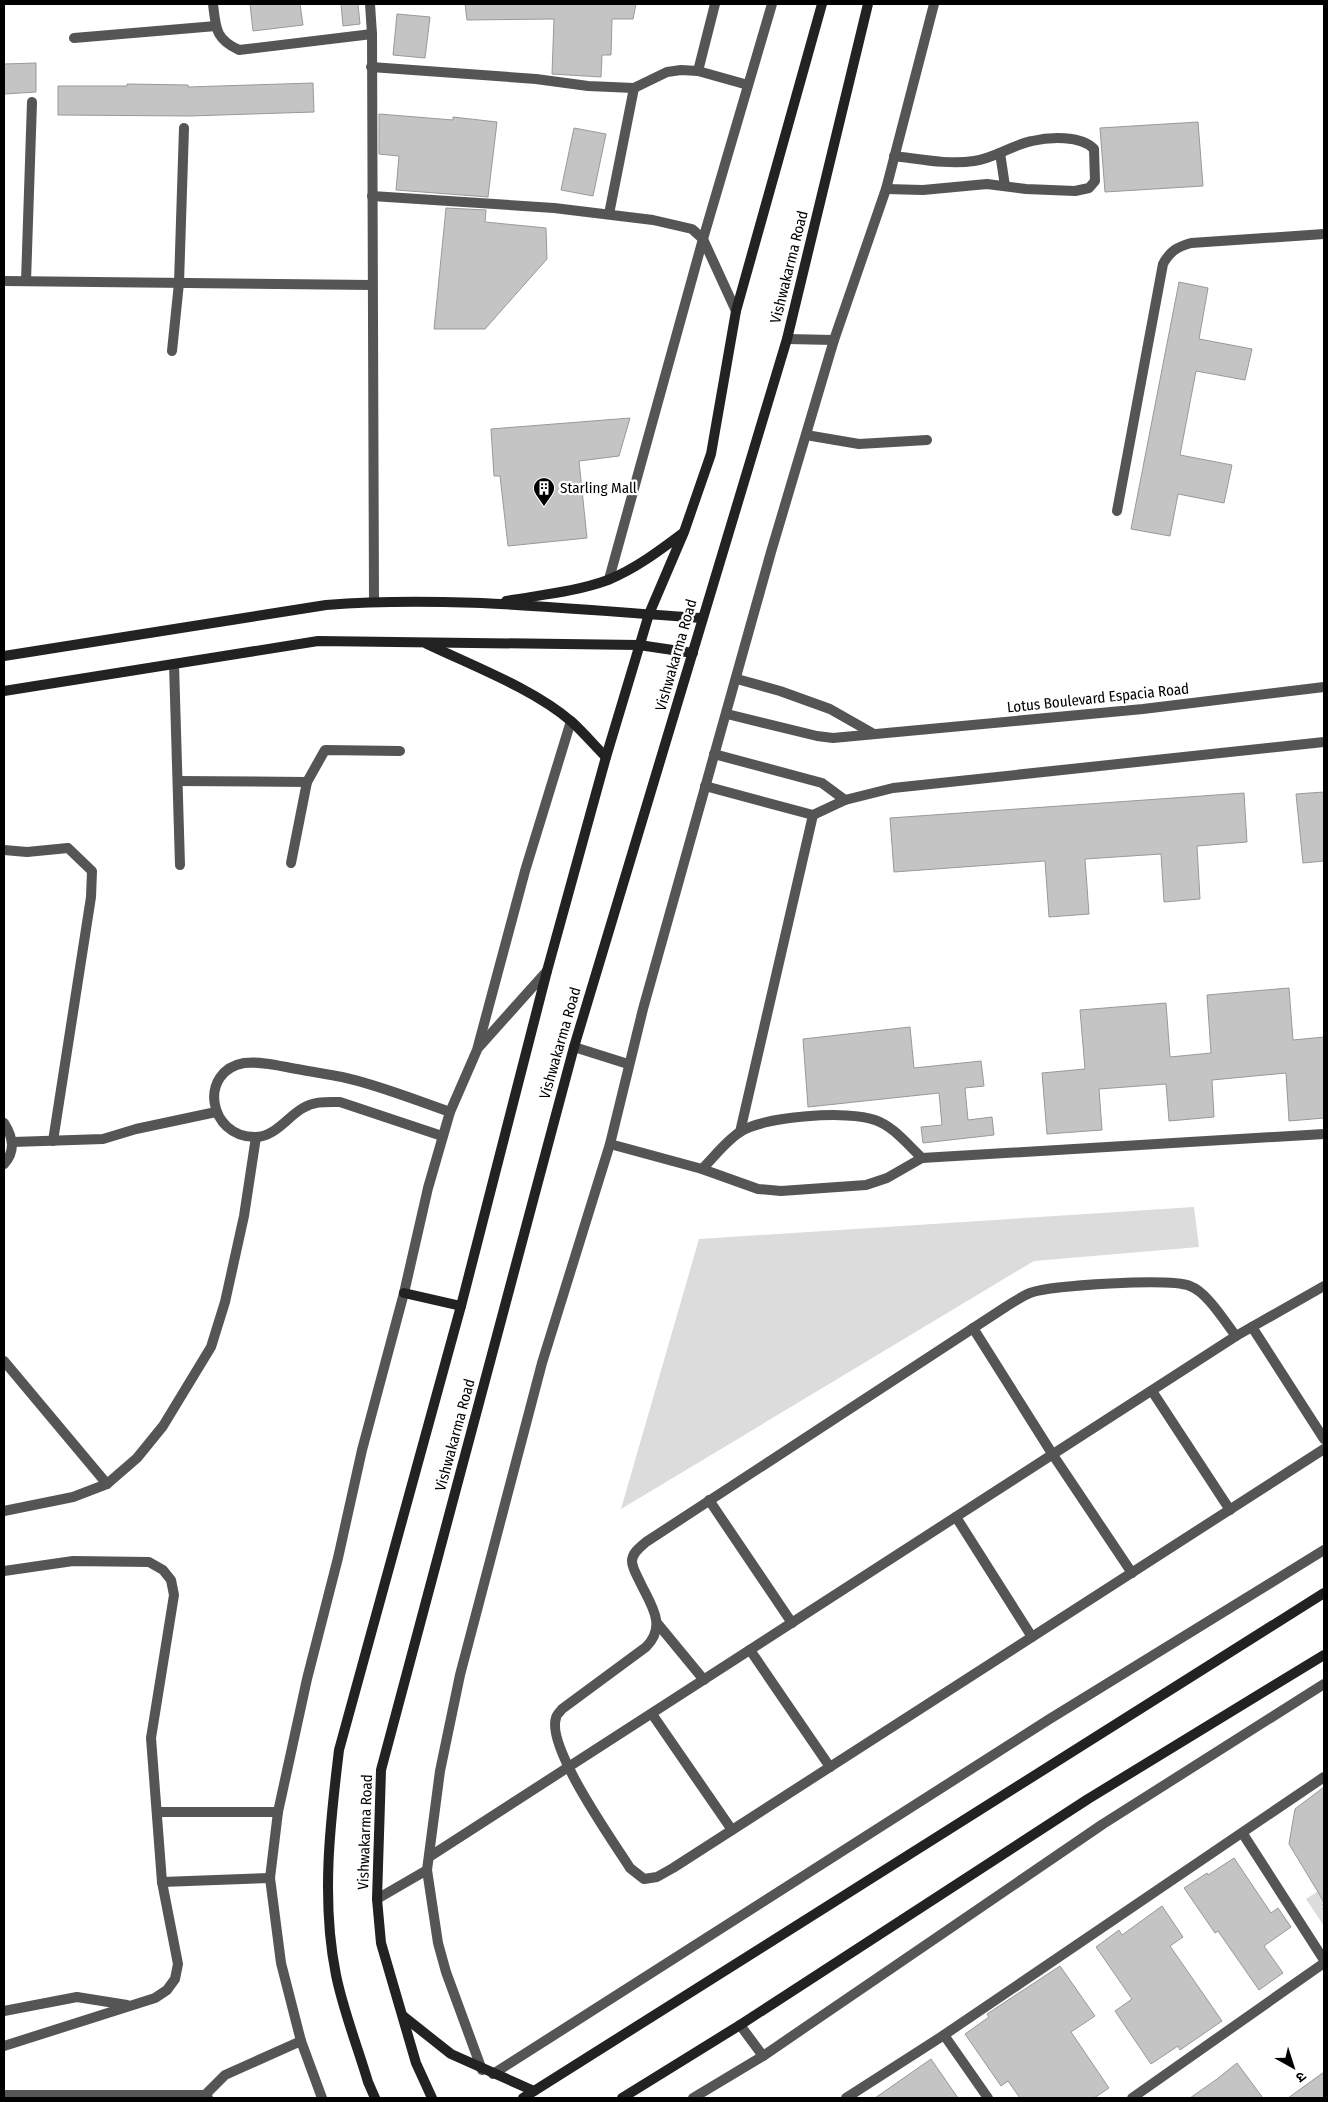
<svg xmlns="http://www.w3.org/2000/svg" width="1328" height="2102" viewBox="0 0 1328 2102" font-family="'Fira Sans Condensed','Noto Sans Devanagari',sans-serif">
	<style>
		.green { fill: #dcdcdc }
		.building { fill: #c4c4c4; stroke: #999 }
		.lines { fill: none; stroke-linecap: round; stroke-linejoin: round }
		.path { stroke: #777; stroke-width: 3; stroke-dasharray: 1 2.5; stroke-linecap: butt }
		.lane { stroke: #555; stroke-width: 10 }
		.street { stroke: #555; stroke-width: 10 }
		.secondary { stroke: #222; stroke-width: 10 }
		.labels { text-anchor: middle; stroke-width: 4.5; stroke-linejoin: round; paint-order: stroke }
		.street-label { font-size: 15px; fill: #000; stroke: #fff }
		.poi-label { font-size: 15px; fill: #000; stroke: #fff; text-anchor: start }
	</style>
	<rect width="100%" height="100%" fill="#fff"/>
	<g class="green">
		<path d="M 1194,1207 L 1199,1247 L 1034,1261 L 621,1509 L 699,1239 Z"/>
		<path d="M 1324,1887 L 1324,1926 L 1306,1899 Z"/>
	</g>
	<g class="building">
		<path d="M 250,4 L 300,4 L 303,25 L 253,31 Z"/>
		<path d="M 341,4 L 358,4 L 360,24 L 343,26 Z"/>
		<path d="M 465,4 L 636,4 L 633,19 L 612,19 L 611,55 L 602,55 L 601,77 L 552,74 L 554,19 L 467,20 Z"/>
		<path d="M 397,14 L 430,17 L 425,58 L 393,55 Z"/>
		<path d="M 36,63 L 36,92 L 4,94 L 4,64 Z"/>
		<path d="M 313,83 L 314,112 L 190,116 L 58,115 L 58,86 L 127,86 L 127,84 L 188,85 L 188,87 Z"/>
		<path d="M 379,114 L 453,120 L 453,117 L 497,122 L 488,197 L 396,190 L 399,156 L 379,154 Z"/>
		<path d="M 1198,122 L 1203,186 L 1105,192 L 1100,128 Z"/>
		<path d="M 574,128 L 606,134 L 593,196 L 561,190 Z"/>
		<path d="M 446,208 L 486,210 L 485,222 L 546,228 L 547,259 L 485,329 L 434,329 Z"/>
		<path d="M 1179,282 L 1208,288 L 1199,339 L 1252,349 L 1245,380 L 1196,371 L 1180,455 L 1232,465 L 1224,503 L 1178,494 L 1170,536 L 1131,529 Z"/>
		<path d="M 630,418 L 619,456 L 579,461 L 587,538 L 508,546 L 500,476 L 494,476 L 491,429 Z"/>
		<path d="M 1324,792 L 1324,861 L 1303,863 L 1296,794 Z"/>
		<path d="M 1244,793 L 1247,842 L 1197,846 L 1200,899 L 1164,902 L 1161,854 L 1085,859 L 1089,914 L 1049,917 L 1045,861 L 894,872 L 890,818 Z"/>
		<path d="M 1289,988 L 1293,1040 L 1324,1037 L 1324,1118 L 1289,1121 L 1286,1073 L 1212,1080 L 1214,1117 L 1169,1121 L 1166,1084 L 1099,1089 L 1102,1130 L 1047,1134 L 1042,1073 L 1085,1069 L 1080,1010 L 1166,1003 L 1170,1057 L 1211,1053 L 1207,995 Z"/>
		<path d="M 910,1027 L 914,1068 L 981,1061 L 984,1086 L 965,1088 L 968,1120 L 992,1117 L 994,1135 L 923,1143 L 921,1127 L 942,1125 L 939,1093 L 808,1107 L 803,1039 Z"/>
		<path d="M 1324,1787 L 1324,1902 L 1289,1844 L 1295,1809 Z"/>
		<path d="M 1234,1858 L 1271,1913 L 1278,1908 L 1291,1927 L 1264,1946 L 1283,1973 L 1259,1990 L 1218,1931 L 1215,1933 L 1184,1888 L 1207,1873 L 1208,1875 Z"/>
		<path d="M 1162,1906 L 1183,1937 L 1170,1946 L 1222,2021 L 1180,2050 L 1178,2046 L 1151,2064 L 1115,2011 L 1132,1999 L 1096,1947 L 1119,1930 L 1122,1935 Z"/>
		<path d="M 1060,1966 L 1095,2016 L 1071,2032 L 1109,2088 L 1094,2098 L 1020,2098 L 1008,2081 L 1001,2086 L 965,2034 L 989,2017 L 987,2014 Z"/>
		<path d="M 931,2059 L 958,2098 L 875,2098 Z"/>
		<path d="M 1237,2063 L 1263,2098 L 1190,2098 L 1217,2079 Z"/>
		<path d="M 1324,2072 L 1324,2098 L 1288,2098 Z"/>
	</g>
	<g class="lines">
		<path class="path" d="M 1324,1901 L 1324,1911"/>
		<g class="lane">
			<path d="M 213,4 C 216,28 215,39 239,50 L 372,34"/>
			<path d="M 74,38 L 216,26"/>
			<path d="M 1000,153 L 1005,186"/>
			<path d="M 886,189 L 923,190 L 987,184 L 1026,189 L 1075,191 L 1089,188 L 1095,181 L 1094,149 C 1081,135 1049,137 1032,141 C 1012,145 995,158 974,161 C 948,165 920,159 894,156"/>
			<path d="M 806,435 L 859,444 L 927,440"/>
			<path d="M 174,664 L 180,865"/>
			<path d="M 178,781 L 307,782 L 325,750 L 400,751"/>
			<path d="M 291,863 L 307,782"/>
			<path d="M 693,2098 L 763,2056 L 1103,1824 L 1324,1684"/>
		</g>
		<g class="street">
			<path d="M 370,4 L 372,34 L 374,601"/>
			<path d="M 934,4 L 886,189 L 834,340 L 771,552 L 643,1009 L 610,1144 L 702,1169 L 758,1189 L 781,1191 L 866,1185 L 887,1178 L 922,1158 L 1324,1134"/>
			<path d="M 371,67 L 536,79 L 588,86 L 634,88 L 667,72 L 681,70 L 698,71 L 748,85"/>
			<path d="M 698,71 L 715,4"/>
			<path d="M 372,196 L 554,208 L 653,220 L 692,229 L 703,239 L 736,311"/>
			<path d="M 609,214 L 634,88"/>
			<path d="M 4,281 L 372,285"/>
			<path d="M 26,281 L 32,102"/>
			<path d="M 787,339 L 834,340"/>
			<path d="M 172,351 L 179,283 L 184,128"/>
			<path d="M 1117,511 L 1163,264 C 1170,251 1177,247 1191,243 L 1324,234"/>
			<path d="M 609,579 L 703,239 L 772,4"/>
			<path d="M 737,679 L 780,691 L 830,709 L 874,734"/>
			<path d="M 727,714 L 817,736 L 833,738 L 1143,709 L 1324,687"/>
			<path d="M 714,754 L 822,783 L 845,800"/>
			<path d="M 705,786 L 813,815 L 845,800 L 893,788 L 1324,742"/>
			<path d="M 4,850 L 27,852 L 68,848 L 92,871 L 91,897 L 53,1141"/>
			<path d="M 479,1047 L 547,971"/>
			<path d="M 574,1047 L 628,1064"/>
			<path d="M 4,1123 C 13,1137 16,1151 4,1164"/>
			<path d="M 740,1132 L 813,815"/>
			<path d="M 442,1136 L 340,1102 C 326,1102 314,1101 303,1108 C 287,1117 275,1137 255,1137 C 208,1137 198,1071 244,1063 C 262,1061 280,1066 297,1069 C 312,1072 327,1074 342,1077 C 379,1085 415,1100 450,1112"/>
			<path d="M 13,1142 L 103,1139 L 136,1129 L 216,1112"/>
			<path d="M 702,1169 C 714,1157 726,1141 740,1132 C 764,1116 849,1110 875,1120 C 893,1126 908,1145 922,1158"/>
			<path d="M 1252,1327 L 1324,1439"/>
			<path d="M 973,1328 L 1053,1455 L 1132,1573"/>
			<path d="M 1236,1336 C 1225,1322 1207,1292 1190,1286 C 1170,1278 1051,1285 1030,1293 C 1022,1296 1014,1302 1007,1306 L 646,1542 C 640,1547 632,1553 632,1561 C 632,1567 636,1574 639,1580 C 650,1604 668,1625 646,1647 L 562,1709 C 560,1712 556,1715 556,1718 C 546,1747 613,1841 630,1868 L 644,1879 L 657,1877 L 673,1868 L 1324,1449"/>
			<path d="M 4,1361 L 107,1484"/>
			<path d="M 1152,1391 L 1230,1510"/>
			<path d="M 709,1500 L 792,1623"/>
			<path d="M 4,1511 L 73,1497 L 107,1484 L 137,1458 L 163,1426 L 211,1347 L 225,1302 L 244,1216 L 256,1137"/>
			<path d="M 956,1517 L 1032,1637"/>
			<path d="M 4,1571 L 73,1561 L 149,1562 L 163,1570 L 171,1580 L 174,1595 L 151,1738 L 162,1882 L 178,1964 L 175,1979 L 167,1990 L 155,1998 L 4,2046"/>
			<path d="M 657,1623 L 704,1680"/>
			<path d="M 750,1650 L 830,1767"/>
			<path d="M 652,1714 L 732,1830"/>
			<path d="M 157,1812 L 278,1812"/>
			<path d="M 1243,1834 L 1324,1960"/>
			<path d="M 429,1857 L 1236,1336 L 1324,1286"/>
			<path d="M 162,1882 L 270,1878"/>
			<path d="M 377,1899 L 427,1870"/>
			<path d="M 4,2011 L 77,1997 L 127,2005"/>
			<path d="M 740,2025 L 763,2056"/>
			<path d="M 944,2035 L 988,2098"/>
			<path d="M 482,2070 L 446,1972 L 438,1943 L 427,1870 L 440,1771 L 460,1675 L 542,1363 L 610,1144"/>
			<path d="M 493,2074 L 1048,1720 L 1324,1550"/>
			<path d="M 4,2095 L 205,2095 L 208,2098"/>
			<path d="M 205,2095 L 225,2075 L 301,2041"/>
			<path d="M 322,2098 L 301,2041 L 281,1963 L 270,1878 L 278,1812 L 307,1679 L 338,1558 L 362,1450 L 404,1293 L 428,1188 L 450,1112 L 477,1050 L 525,871 L 571,721"/>
			<path d="M 846,2098 L 944,2035 L 1324,1777"/>
			<path d="M 1132,2098 L 1324,1963"/>
		</g>
		<g class="secondary">
			<path d="M 506,601 C 539,595 575,592 608,580 C 635,569 659,551 683,533"/>
			<path d="M 427,644 C 473,666 534,689 572,722 C 584,733 595,746 606,757"/>
			<path d="M 4,656 L 326,605 C 451,595 577,610 702,618"/>
			<path d="M 4,691 L 318,641 L 639,645 L 693,653"/>
			<path d="M 404,1293 L 461,1306"/>
			<path d="M 403,2016 L 451,2054 L 534,2091"/>
			<path d="M 375,2098 L 368,2082 C 358,2048 343,2010 336,1975 C 321,1901 330,1824 339,1750 L 461,1306 L 547,971 L 606,757 L 649,614 L 684,532 L 711,454 L 736,311 L 822,4"/>
			<path d="M 432,2098 L 416,2063 L 381,1943 L 377,1899 L 381,1770 L 574,1047 L 787,339 L 868,4"/>
			<path d="M 523,2098 L 1324,1593"/>
			<path d="M 622,2098 L 740,2025 L 1088,1799 L 1324,1655"/>
		</g>
	</g>
	<defs>
		<g id="building-pin" transform="scale(1.125)"><path d="M0 17L-7.5 6A9.5 9.5 0 1 1 7.5 6Z" fill="#000" stroke="#fff"/><path d="M-4-6H4V6H1V3H-1V6H-4ZM-2.5-4.3h1.7v1.8h-1.7ZM.8-4.3h1.7v1.8H.8ZM-2.5-1h1.7V.8h-1.7ZM.8-1h1.7V.8H.8Z" fill="#fff"/></g>
	</defs>
	<g fill-rule="evenodd">
		<use href="#building-pin" x="544" y="488"/>
	</g>
	<g class="labels">
		<g class="street-label">
			<text transform="translate(789 267) rotate(-76)" y="5">Vishwakarma Road</text>
			<text transform="translate(676 655) rotate(-74)" y="5">Vishwakarma Road</text>
			<text transform="translate(1098 698) rotate(-6)" y="5">Lotus Boulevard Espacia Road</text>
			<text transform="translate(560 1043) rotate(-74)" y="5">Vishwakarma Road</text>
			<text transform="translate(455 1435) rotate(-75)" y="5">Vishwakarma Road</text>
			<text transform="translate(365 1832) rotate(-88)" y="5">Vishwakarma Road</text>
		</g>
		<g class="poi-label">
			<text x="560" y="493">Starling Mall</text>
		</g>
	</g>
	<rect width="1328" height="2102" fill="none" stroke="#000000" stroke-width="10"/>
	<g transform="translate(1293 2067) rotate(141)" stroke="#ffffff" stroke-width="4" paint-order="stroke">
	<path d="M0-4L9 19L0 12L-9 19Z" fill="#000000"/>
	<text y="-8" font-size="14" font-weight="bold" text-anchor="middle" fill="#000000">उ</text>
	</g>
</svg>
